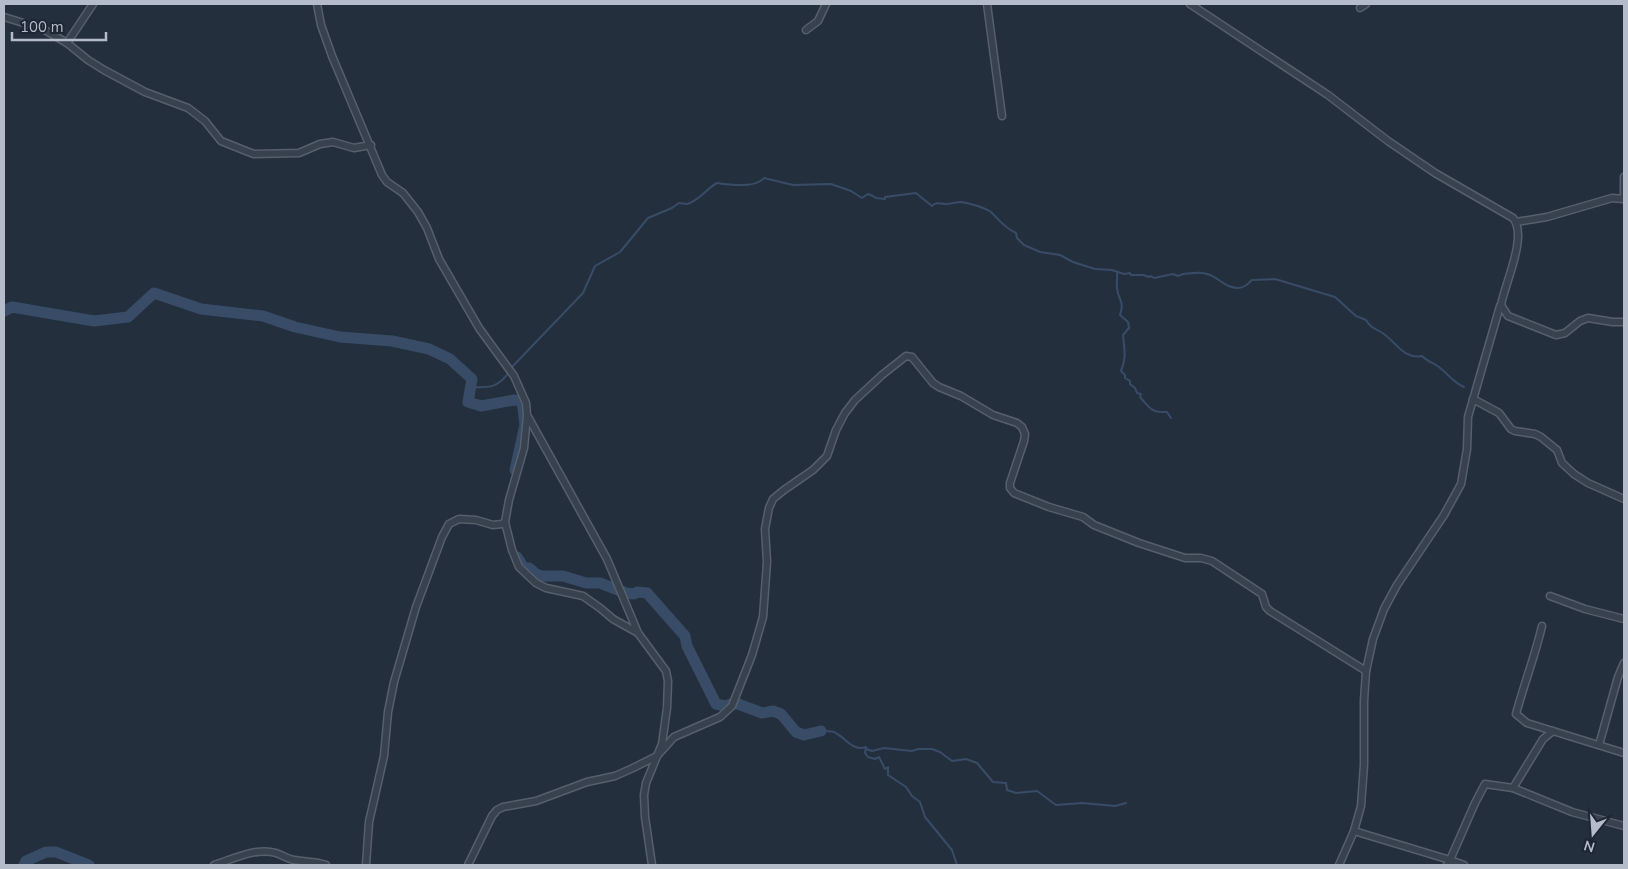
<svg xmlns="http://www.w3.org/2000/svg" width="1628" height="869" viewBox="0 0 1628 869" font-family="'Nunito Sans',sans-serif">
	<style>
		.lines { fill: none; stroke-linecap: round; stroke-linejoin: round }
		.stream { stroke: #394c67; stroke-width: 2 }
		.river { stroke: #394c67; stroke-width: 11 }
		.minor-casing { stroke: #565f6c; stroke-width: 9 }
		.minor { stroke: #38414e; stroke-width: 6 }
	</style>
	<rect width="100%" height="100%" fill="#242f3e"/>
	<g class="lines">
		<g class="stream">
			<path d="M 1117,272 C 1118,278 1116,282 1117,288 C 1118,300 1125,301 1120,315 L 1128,322 L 1129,328 L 1123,335 C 1124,349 1127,357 1121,371 L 1125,375 L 1125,378 L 1130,381 L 1130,384 L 1135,388 L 1137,393 L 1141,394 L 1140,397 C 1150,408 1151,413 1167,412 L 1171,418"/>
			<path d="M 511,368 L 583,293 L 595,266 L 620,252 L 648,218 L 672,208 L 679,203 C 682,203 684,204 687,204 C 699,201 706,189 717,183 C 730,185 756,188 764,178 L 793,185 L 831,184 L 851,191 L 862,198 L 868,194 L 873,196 L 876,198 L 885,199 L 885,197 L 916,193 L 932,206 C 937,201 940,204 946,204 C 951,204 956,202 961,202 C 969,203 987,208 992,213 C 1000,221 1005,228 1016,233 L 1017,238 L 1024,245 L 1040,252 L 1060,255 L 1073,262 L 1095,269 L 1112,270 L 1124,274 L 1130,273 L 1131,275 L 1143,275 L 1149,277 L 1151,276 L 1154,278 L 1173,274 L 1178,276 C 1183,273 1188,274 1194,273 C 1216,270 1221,288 1238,288 C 1244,288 1248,284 1252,280 L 1275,279 L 1335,297 L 1356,316 L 1366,320 C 1371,328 1374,328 1381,332 C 1395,340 1403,360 1422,356 C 1427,361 1433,363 1439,367 C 1448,374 1453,382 1464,387"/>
			<path d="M 471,387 C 489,388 498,388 509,372"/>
			<path d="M 821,731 C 825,731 830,731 834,732 C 845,737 853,752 866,747 L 865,753 L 868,757 L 875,759 L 879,757 L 885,769 L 888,767 L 888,775 L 906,787 L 912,796 L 920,802 L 925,817 L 952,850 L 957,865"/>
			<path d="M 866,749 L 872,751 L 884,748 L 912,751 L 918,749 L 932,749 L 940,752 L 952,761 L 966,759 L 977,763 L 993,782 L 1006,783 L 1007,790 L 1016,793 L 1037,791 L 1056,805 L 1082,803 L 1115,806 L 1126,803"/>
		</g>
		<g class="river">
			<path d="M 4,311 L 12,307 L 94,321 L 128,317 L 154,293 L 201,309 L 263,316 L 295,327 L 340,337 L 392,341 L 429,349 L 450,359 L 472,379 L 468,402 L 481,406 L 514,400 L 522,401 L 525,425 L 515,470"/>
			<path d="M 517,557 L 524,568 L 529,568 L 536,574 L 542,576 L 563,576 L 586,583 L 600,583 L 626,593 L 634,594 L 637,592 L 647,593 L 685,636 L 687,646 L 716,704 L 726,706 L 733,703 L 738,704 L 762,713 L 773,711 L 781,714 L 796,732 L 804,735 L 821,731"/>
			<path d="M 24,865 L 26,861 L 46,852 L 56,852 L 89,865"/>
		</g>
		<g class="minor-casing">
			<g id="minor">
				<path d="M 317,4 L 321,25 L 332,56 L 382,175 L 387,182 L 403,193 L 418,212 L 427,228 L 439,259 L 479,328 L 514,376 L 526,403 L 527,415 L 607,559 L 638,633 L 666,671 L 668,681 L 667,708 L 662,744 L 646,783 L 644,795 L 645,817 L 652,865"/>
				<path d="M 987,4 L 1002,116"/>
				<path d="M 1190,4 L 1328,95 L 1388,141 L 1435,173 L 1513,218 C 1528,236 1505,283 1501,305 L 1508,316 L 1556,335 L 1565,333 L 1580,321 L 1588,318 L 1613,322 L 1624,322"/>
				<path d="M 1360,8 L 1366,4"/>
				<path d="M 4,17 L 43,29 L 67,43 L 88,60 L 104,70 L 145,92 L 188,108 L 205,121 L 221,141 L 246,151 L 254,154 L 299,153 L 320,144 L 333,142 L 354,148 L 371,145"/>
				<path d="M 806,30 L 818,21 L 826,4"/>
				<path d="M 67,43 L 93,4"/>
				<path d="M 1624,177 L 1624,199"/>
				<path d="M 1516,222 L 1547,217 L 1612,198 L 1624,199"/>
				<path d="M 1473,399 L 1499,413 L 1511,429 L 1515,431 L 1535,434 L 1541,437 L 1557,450 L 1562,463 L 1574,474 L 1588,483 L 1624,499"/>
				<path d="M 527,416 L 524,448 L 509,500 L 505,522 L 512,550 L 519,567 L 536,583 L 546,588 L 583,596 L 600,608 L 613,619 L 638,633"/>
				<path d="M 1550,596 L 1585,609 L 1624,619"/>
				<path d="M 1542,626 C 1535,656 1524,684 1516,714 L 1527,723 L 1624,753"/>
				<path d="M 1553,731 L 1543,739 L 1513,788 L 1572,812 L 1624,826"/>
				<path d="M 1599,745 L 1618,677 L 1624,663"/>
				<path d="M 1354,831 L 1450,860 L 1447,865"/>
				<path d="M 214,865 C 233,859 256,847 276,853 C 282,855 288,859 294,860 C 305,862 316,861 326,865"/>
				<path d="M 366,865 L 369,822 L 384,756 L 388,712 L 394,682 L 416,607 L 442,537 L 449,524 L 459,519 L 476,520 L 493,525 L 502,524 L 505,522"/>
				<path d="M 468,865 L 492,816 L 497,810 L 503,807 L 536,801 L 587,782 L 615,776 L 633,768 L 657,756 L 674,737 L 720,717 L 732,706 L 752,655 L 763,617 L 767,562 L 765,529 L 769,508 L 773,499 L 784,490 L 813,470 L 827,456 L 836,430 L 845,413 L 855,400 L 882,375 L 906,356 L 912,357 L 933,383 L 939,387 L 961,396 L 993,415 L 1017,423 L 1022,427 L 1025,434 L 1024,441 L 1010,483 L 1010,488 L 1014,493 L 1049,507 L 1083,517 L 1094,525 L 1139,543 L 1185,558 L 1201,558 L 1212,561 L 1262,594 L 1266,607 L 1270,611 L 1366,671"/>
				<path d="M 1339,865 L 1354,831 L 1361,806 L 1364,765 L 1364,701 L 1366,671 L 1373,639 L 1384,609 L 1397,585 L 1444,515 L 1461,484 L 1467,449 L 1468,417 L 1500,306"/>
				<path d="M 1464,865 L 1450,860 L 1475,803 L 1485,784 L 1513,788"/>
			</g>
		</g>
		<use href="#minor" class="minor"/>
	</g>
	<rect width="1628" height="869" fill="none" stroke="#b4bcc9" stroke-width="10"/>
	<g transform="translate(1593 834) rotate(197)" stroke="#1d2633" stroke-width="4" paint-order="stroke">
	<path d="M0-4L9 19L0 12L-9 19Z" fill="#b4bcc9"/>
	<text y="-8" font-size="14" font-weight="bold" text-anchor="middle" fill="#b4bcc9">N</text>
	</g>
	<path d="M12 32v8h94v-8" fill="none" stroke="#b4bcc9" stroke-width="2.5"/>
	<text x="20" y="32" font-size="15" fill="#b4bcc9" stroke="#1d2633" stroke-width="4" paint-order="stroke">100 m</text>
</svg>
